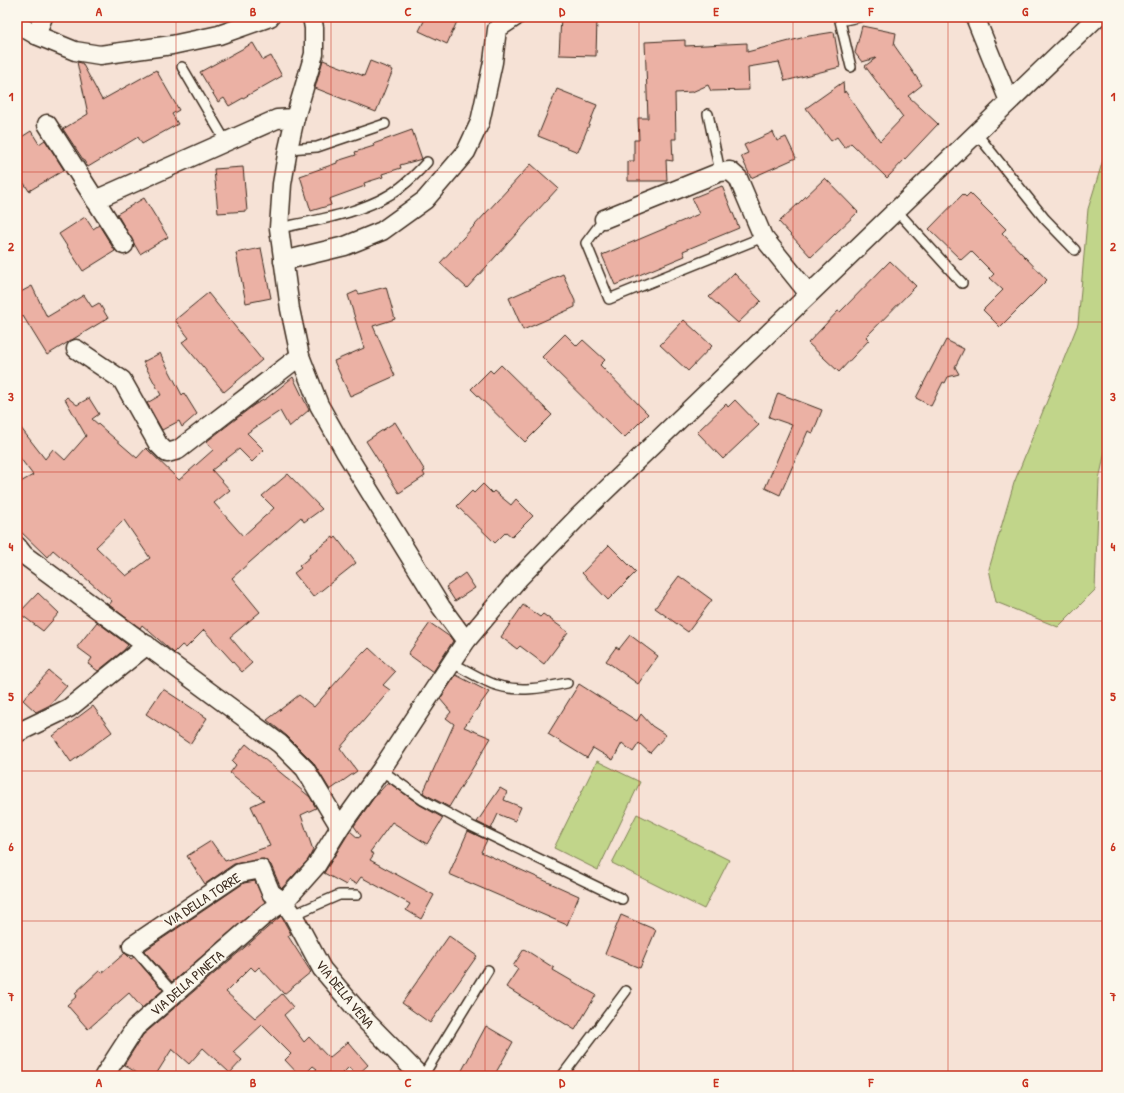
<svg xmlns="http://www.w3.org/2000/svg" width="1124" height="1093" viewBox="0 0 1124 1093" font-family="'Patrick Hand',sans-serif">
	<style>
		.green { fill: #c1d58a; stroke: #7e8054 }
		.building { fill: #ebb1a4; stroke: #3b2a1e; fill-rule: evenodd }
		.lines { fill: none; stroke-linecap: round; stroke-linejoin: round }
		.lane-casing { stroke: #3b2a1e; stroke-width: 12 }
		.street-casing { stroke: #3b2a1e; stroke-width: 21 }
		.lane { stroke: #fbf7ec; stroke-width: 9 }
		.street { stroke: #fbf7ec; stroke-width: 18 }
		.grid { fill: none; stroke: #c8321e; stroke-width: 1; stroke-opacity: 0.55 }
		.labels { text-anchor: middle; stroke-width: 3; stroke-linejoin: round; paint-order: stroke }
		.street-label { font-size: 14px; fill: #3b2a1e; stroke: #fbf7ec }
		.neatline { fill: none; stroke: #c8321e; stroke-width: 1.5 }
		.grid-label { font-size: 13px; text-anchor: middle; font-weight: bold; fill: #c8321e }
	</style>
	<rect width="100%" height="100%" fill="#f6e2d6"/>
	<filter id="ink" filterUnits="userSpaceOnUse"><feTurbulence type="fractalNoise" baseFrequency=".025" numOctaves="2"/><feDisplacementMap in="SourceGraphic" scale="8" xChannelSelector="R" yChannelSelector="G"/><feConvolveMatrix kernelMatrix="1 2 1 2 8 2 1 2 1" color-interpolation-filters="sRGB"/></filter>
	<g filter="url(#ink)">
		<g class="green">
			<path d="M 1107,147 L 1107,442 L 1099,480 L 1095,590 L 1058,627 L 996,602 L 989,569 L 1014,483 L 1078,324 L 1088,209 Z"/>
			<path d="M 597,761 L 640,782 L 598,870 L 554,848 Z"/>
			<path d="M 637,814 L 729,860 L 704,909 L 612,863 Z"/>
		</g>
		<g class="building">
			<path d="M 426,17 L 459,17 L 447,44 L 419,31 Z"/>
			<path d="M 561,17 L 597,18 L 596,56 L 559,55 Z"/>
			<path d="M 862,26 L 896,33 L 894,45 L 922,85 L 908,96 L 938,124 L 887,178 L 851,143 L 845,148 L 837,137 L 831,141 L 806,108 L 843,82 L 844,93 L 845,91 L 880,141 L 903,117 L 865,66 L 876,58 L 862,62 L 855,53 Z"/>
			<path d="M 834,32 L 840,67 L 785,81 L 779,62 L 748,67 L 749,90 L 711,91 L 708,85 L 692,92 L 675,93 L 676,139 L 672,139 L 673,161 L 666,160 L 667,181 L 628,181 L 628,161 L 634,161 L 634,140 L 639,140 L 638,118 L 648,118 L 645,42 L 685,40 L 685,46 L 747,43 L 747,52 L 809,36 Z"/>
			<path d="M 253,43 L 263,60 L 271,56 L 282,76 L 229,106 L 224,98 L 218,102 L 200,72 Z"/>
			<path d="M 323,60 L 364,76 L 370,61 L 393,70 L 376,112 L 315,88 Z"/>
			<path d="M 77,62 L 82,63 L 102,100 L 156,70 L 179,110 L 172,114 L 178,124 L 142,144 L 138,137 L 88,167 L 63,129 L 88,114 Z"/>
			<path d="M 557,89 L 597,105 L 578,152 L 538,136 Z"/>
			<path d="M 412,130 L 422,159 L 400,165 L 401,168 L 382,174 L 383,177 L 364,183 L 365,186 L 329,199 L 331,205 L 311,211 L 300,176 L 337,163 L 337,161 L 356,155 L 355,152 L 374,146 L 373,144 Z"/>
			<path d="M 31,131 L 39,144 L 45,140 L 64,170 L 29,191 L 17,172 L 17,140 Z"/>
			<path d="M 773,132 L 777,141 L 786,137 L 796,158 L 751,178 L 741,156 L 748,153 L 744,145 Z"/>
			<path d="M 531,164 L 558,188 L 467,288 L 440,263 Z"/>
			<path d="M 243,167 L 247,211 L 218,213 L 214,169 Z"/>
			<path d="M 825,178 L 858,212 L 811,257 L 779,222 Z"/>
			<path d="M 722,186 L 739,228 L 683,251 L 685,256 L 615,285 L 602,255 L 699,214 L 692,198 Z"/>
			<path d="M 970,193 L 1006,229 L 1002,233 L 1047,280 L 1000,327 L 983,310 L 1003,290 L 990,278 L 994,274 L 971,251 L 961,260 L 929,229 L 963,194 L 966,197 Z"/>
			<path d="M 144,198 L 168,237 L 140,254 L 117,214 Z"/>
			<path d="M 85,217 L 93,229 L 99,225 L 115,251 L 83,271 L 59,234 Z"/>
			<path d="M 261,248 L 271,298 L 246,303 L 236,253 Z"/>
			<path d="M 890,261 L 916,286 L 866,337 L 869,340 L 839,372 L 808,343 L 838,311 L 840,312 Z"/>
			<path d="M 734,273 L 761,301 L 738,323 L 709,297 Z"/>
			<path d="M 563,274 L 575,301 L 575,307 L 523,330 L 509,298 Z"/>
			<path d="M 32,286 L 47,317 L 84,295 L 92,307 L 99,303 L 108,318 L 47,355 L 23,316 L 17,319 L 17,294 Z"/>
			<path d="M 386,287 L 395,319 L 373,326 L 395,376 L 350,396 L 334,361 L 364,348 L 348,295 L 357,291 L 359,294 Z"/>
			<path d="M 208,293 L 262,360 L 224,392 L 182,342 L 189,338 L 175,320 Z"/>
			<path d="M 684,320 L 712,346 L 688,371 L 660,345 Z"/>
			<path d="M 565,334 L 577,346 L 583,340 L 605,360 L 600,365 L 648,414 L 624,438 L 542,357 Z"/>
			<path d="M 946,340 L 964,349 L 955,367 L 959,374 L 948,377 L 945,383 L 943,382 L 931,406 L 916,398 Z"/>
			<path d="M 160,353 L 182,395 L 184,393 L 197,414 L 182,427 L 179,421 L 162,430 L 147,403 L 161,395 L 143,362 Z"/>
			<path d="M 501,365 L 552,415 L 525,442 L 471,389 L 490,370 L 493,373 Z"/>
			<path d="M 293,377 L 309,410 L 289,427 L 280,411 L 247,433 L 264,450 L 252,462 L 239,449 L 212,470 L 230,490 L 214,503 L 243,536 L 274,508 L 262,496 L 288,474 L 322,509 L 304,522 L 301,517 L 232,578 L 260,612 L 230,637 L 252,663 L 242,672 L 204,630 L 186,648 L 182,645 L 174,653 L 142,625 L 140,628 L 109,605 L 112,601 L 53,550 L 47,557 L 17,528 L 17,484 L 33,475 L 17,454 L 17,423 L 45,459 L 53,449 L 65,460 L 86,436 L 65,399 L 67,397 L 77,405 L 89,398 L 99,414 L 92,419 L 137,458 L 146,448 L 179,480 L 213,450 L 206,442 L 254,405 L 267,398 ZM 124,520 L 150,558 L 126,576 L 96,547 Z"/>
			<path d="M 778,393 L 822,410 L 813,433 L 808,431 L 780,495 L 765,488 L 792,425 L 769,417 Z"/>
			<path d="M 735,400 L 759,425 L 723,459 L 697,432 L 726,404 L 728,407 Z"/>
			<path d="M 395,422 L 425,471 L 423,472 L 425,476 L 399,493 L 366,441 Z"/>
			<path d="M 483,484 L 492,493 L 494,491 L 511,505 L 516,499 L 533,516 L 512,537 L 506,532 L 495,543 L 457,506 L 472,491 L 474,493 Z"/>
			<path d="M 333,537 L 334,539 L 336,537 L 356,563 L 313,597 L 294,573 L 301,568 L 299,566 L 310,557 L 309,555 Z"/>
			<path d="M 609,545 L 636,572 L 608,600 L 582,573 Z"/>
			<path d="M 465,573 L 475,588 L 455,601 L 446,587 Z"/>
			<path d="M 679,576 L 712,600 L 688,632 L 655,608 Z"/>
			<path d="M 38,593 L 59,613 L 43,631 L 19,613 Z"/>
			<path d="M 523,605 L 540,617 L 543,614 L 568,632 L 544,664 L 520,646 L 517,649 L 501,637 Z"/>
			<path d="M 97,622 L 128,645 L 124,650 L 98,671 L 88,664 L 92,658 L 77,647 Z"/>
			<path d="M 430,623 L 450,637 L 453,641 L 433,672 L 408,654 Z"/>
			<path d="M 630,635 L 658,656 L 638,684 L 606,661 L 616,647 L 619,649 Z"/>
			<path d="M 369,648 L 395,672 L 383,685 L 390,690 L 340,748 L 357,771 L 330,790 L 313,762 L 287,736 L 267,720 L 299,695 L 314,707 L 363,652 L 364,653 Z"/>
			<path d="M 49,671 L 67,686 L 50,705 L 36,712 L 23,700 Z"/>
			<path d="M 456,675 L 489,692 L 464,727 L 491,738 L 449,807 L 423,793 L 454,724 L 446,718 L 451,712 L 440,699 Z"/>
			<path d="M 579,684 L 637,721 L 641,714 L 652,726 L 666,735 L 650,753 L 639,743 L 633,752 L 622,743 L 613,760 L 593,748 L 587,758 L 548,734 Z"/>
			<path d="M 163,689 L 207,718 L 190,744 L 146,714 Z"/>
			<path d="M 93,706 L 112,732 L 71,762 L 53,736 Z"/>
			<path d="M 246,744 L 310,797 L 316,808 L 301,815 L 313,850 L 308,860 L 282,888 L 280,886 L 271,865 L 264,859 L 234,864 L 205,884 L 187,856 L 211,841 L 225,861 L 270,846 L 251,806 L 264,800 L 230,773 L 236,765 L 232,761 Z"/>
			<path d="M 388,782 L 420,805 L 443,818 L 427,844 L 392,822 L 370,852 L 374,854 L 370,860 L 434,895 L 421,919 L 406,910 L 410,904 L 361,877 L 356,884 L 349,880 L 346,885 L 324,873 L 350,831 L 358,838 L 361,836 L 354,826 L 373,799 Z"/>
			<path d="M 500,788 L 507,792 L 504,800 L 521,807 L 515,821 L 498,814 L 491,829 L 477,822 Z"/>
			<path d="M 468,831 L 487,840 L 481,852 L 579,896 L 567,925 L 449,874 Z"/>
			<path d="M 255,881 L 265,902 L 172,982 L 144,951 L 244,883 Z"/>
			<path d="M 621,915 L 656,930 L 640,968 L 605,954 Z"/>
			<path d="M 281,916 L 291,934 L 288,936 L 311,972 L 284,994 L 259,967 L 255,971 L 251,967 L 226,992 L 255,1018 L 282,994 L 293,1007 L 284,1015 L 304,1042 L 309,1037 L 329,1058 L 348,1042 L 368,1065 L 356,1076 L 349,1067 L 343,1073 L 346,1076 L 309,1076 L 317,1069 L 313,1066 L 303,1076 L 300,1076 L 285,1060 L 291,1054 L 262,1025 L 233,1052 L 242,1060 L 230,1073 L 203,1048 L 189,1064 L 172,1049 L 155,1076 L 142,1076 L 124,1065 L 143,1035 Z"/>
			<path d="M 449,936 L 477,956 L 430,1023 L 402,1003 Z"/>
			<path d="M 524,949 L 554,968 L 553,970 L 596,995 L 575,1030 L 506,987 L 518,969 L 513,966 Z"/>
			<path d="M 125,953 L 131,959 L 134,957 L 163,990 L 142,1008 L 129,993 L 88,1029 L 67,1005 L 77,996 L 75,993 L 100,970 L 102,973 Z"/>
			<path d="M 486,1026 L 513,1042 L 494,1076 L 459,1076 Z"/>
		</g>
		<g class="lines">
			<g class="lane-casing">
				<g id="lane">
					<path d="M 182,67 L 226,142"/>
					<path d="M 851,67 L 840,21 L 859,17"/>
					<path d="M 708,114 L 720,172"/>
					<path d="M 976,133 L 1045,219 L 1075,250"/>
					<path d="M 288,149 L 317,147 L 385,124"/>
					<path d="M 896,210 L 962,283"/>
					<path d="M 604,219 L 586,243 L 609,299 L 763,237"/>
					<path d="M 279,228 C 318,220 369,212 401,187 C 410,180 419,171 427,162"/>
					<path d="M 452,663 C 466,670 479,678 493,684 C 517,693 543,688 567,683"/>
					<path d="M 381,770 L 423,800 L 469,825 L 622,899"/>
					<path d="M 293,915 L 339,895 L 357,895"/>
					<path d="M 132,946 L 174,994"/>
					<path d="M 423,1076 L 488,970"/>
					<path d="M 562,1076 L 626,991"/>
				</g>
			</g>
			<g class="street-casing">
				<g id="street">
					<path d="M 312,17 L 314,28 L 314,54 L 295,118 L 288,149 L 282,184 L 279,228 L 290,309 L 300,356 L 319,405 L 346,453 L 441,607 L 466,641"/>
					<path d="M 975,17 L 1009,101"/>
					<path d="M 17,24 L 36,35 L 75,51 L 100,55 L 172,45 L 219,35 L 270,17"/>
					<path d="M 36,35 L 43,17"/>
					<path d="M 47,124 L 124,245"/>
					<path d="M 95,200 L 277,119 L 295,118"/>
					<path d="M 604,219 L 720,172 L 730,171 L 738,178 L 763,237 L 809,294"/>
					<path d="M 283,261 L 345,246 L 382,231 L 425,200 L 466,152 L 480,122 L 493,62 L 497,29 L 515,17"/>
					<path d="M 76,349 L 122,380 L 158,444 L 167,453 L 178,450 L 300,356"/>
					<path d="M 17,546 L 24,555 L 280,744 L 305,769 L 340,827"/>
					<path d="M 17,733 L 69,708 L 147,645"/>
					<path d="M 132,946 L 240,873 L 261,869 L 271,893 L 284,902 L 293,915 L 322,969 L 367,1022 L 420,1076"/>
					<path d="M 104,1076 L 135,1028 L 267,913 L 284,902 L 316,866 L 340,827 L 381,770 L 466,641 L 519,578 L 579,516 L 1097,17"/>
				</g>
			</g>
			<use href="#lane" class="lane"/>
			<use href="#street" class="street"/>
		</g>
	</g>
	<path class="grid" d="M 176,17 L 176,1076M 331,17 L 331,1076M 485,17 L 485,1076M 639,17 L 639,1076M 793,17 L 793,1076M 948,17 L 948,1076M 17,172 L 1107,172M 17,322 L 1107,322M 17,472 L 1107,472M 17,621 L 1107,621M 17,771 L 1107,771M 17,921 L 1107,921"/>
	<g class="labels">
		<g class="street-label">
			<text transform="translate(202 900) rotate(-33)" y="5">VIA DELLA TORRE</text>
			<text transform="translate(187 983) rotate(-41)" y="5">VIA DELLA PINETA</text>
			<text transform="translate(345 994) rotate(51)" y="5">VIA DELLA VENA</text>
		</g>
	</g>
	<rect width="1124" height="1093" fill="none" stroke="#fbf7ec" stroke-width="44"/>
	<rect x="22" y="22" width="1080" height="1049" class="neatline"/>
	<g class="grid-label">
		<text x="99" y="16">A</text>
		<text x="253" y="16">B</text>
		<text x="408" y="16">C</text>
		<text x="562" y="16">D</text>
		<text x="716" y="16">E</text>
		<text x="871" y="16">F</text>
		<text x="1025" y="16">G</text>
		<text x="11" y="101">1</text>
		<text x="1113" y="101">1</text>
		<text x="11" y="251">2</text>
		<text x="1113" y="251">2</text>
		<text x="11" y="401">3</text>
		<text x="1113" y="401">3</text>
		<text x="11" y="551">4</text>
		<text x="1113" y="551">4</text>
		<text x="11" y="701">5</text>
		<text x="1113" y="701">5</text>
		<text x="11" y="851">6</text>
		<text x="1113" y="851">6</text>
		<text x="11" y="1001">7</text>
		<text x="1113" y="1001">7</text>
		<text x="99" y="1087">A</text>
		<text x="253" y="1087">B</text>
		<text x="408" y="1087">C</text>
		<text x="562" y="1087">D</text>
		<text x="716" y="1087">E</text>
		<text x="871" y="1087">F</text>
		<text x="1025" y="1087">G</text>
	</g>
</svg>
